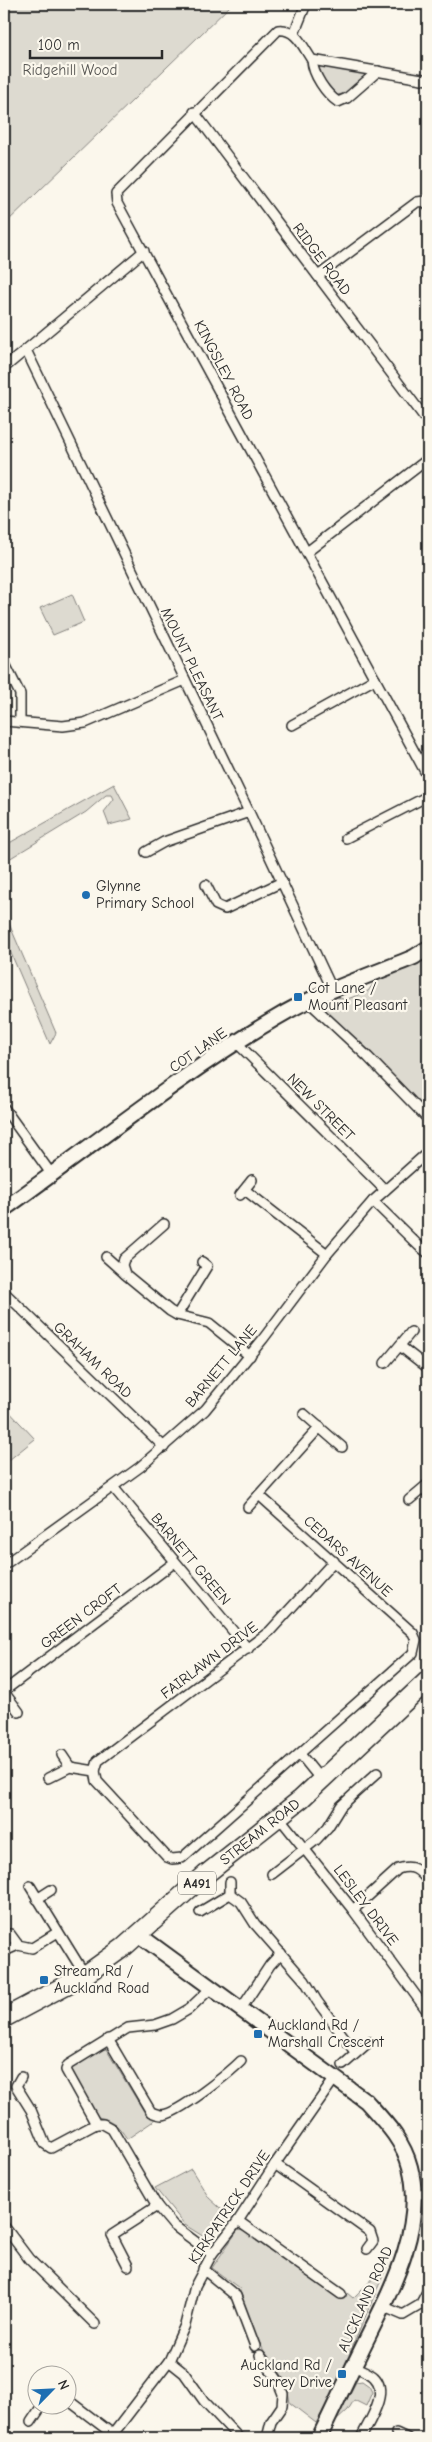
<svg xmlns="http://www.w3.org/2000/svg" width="432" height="2442" viewBox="0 0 432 2442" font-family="'Comic Neue',sans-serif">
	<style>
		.green { fill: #dddad0; stroke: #84827e }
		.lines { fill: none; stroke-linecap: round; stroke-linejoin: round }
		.street-casing { stroke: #2b2b2b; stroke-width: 12 }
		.secondary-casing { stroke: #2b2b2b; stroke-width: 18 }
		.highway-casing { stroke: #2b2b2b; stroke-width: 21 }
		.street { stroke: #fbf7ec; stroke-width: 9 }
		.secondary { stroke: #fbf7ec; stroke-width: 14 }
		.highway { stroke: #fbf7ec; stroke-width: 18 }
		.poi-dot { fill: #1f6fb2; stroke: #fbf7ec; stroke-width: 2 }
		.labels { text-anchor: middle; stroke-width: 4.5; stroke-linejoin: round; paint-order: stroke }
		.shield { fill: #fbf7ec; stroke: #696865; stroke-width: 1 }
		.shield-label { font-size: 14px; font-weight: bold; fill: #2b2b2b }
		.park-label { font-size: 15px; fill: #585754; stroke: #fbf7ec }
		.street-label { font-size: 15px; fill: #2b2b2b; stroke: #fbf7ec }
		.poi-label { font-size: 15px; fill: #2b2b2b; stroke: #fbf7ec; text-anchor: start }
	</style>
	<rect width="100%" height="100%" fill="#fbf7ec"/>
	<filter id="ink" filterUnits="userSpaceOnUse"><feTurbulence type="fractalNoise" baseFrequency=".02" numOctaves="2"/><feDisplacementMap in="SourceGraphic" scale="10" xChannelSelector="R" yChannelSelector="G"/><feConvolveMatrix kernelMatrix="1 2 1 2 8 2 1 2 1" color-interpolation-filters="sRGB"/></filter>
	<g filter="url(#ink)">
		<g class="green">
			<path d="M 4,4 L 232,4 L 4,225 Z"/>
			<path d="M 318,63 L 368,73 C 363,83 349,94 337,95 L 321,76 Z"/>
			<path d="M 72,594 L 84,622 L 53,635 L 40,608 Z"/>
			<path d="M 114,784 L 132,819 L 109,825 L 104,812 L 114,799 L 112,795 L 106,795 L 86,812 L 4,862 L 4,846 Z"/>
			<path d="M 4,912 L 56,1033 L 50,1044 L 4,937 Z"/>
			<path d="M 428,955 L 428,1114 L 318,1003 L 336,996 L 345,1000 L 368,991 L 377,979 Z"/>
			<path d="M 4,1406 L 35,1439 L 4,1464 Z"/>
			<path d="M 101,2049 L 106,2049 L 146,2115 L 155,2120 L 127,2139 C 119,2126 113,2120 98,2117 L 70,2069 Z"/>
			<path d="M 191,2169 L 209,2198 L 228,2215 L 209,2240 L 185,2225 L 155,2188 Z"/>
			<path d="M 238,2230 L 244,2231 L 341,2300 L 347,2293 L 353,2298 L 388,2264 L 331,2397 L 316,2423 L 290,2403 L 287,2386 L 278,2368 L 264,2351 L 255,2334 L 239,2288 L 212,2268 Z"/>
			<path d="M 362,2381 L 369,2386 L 372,2392 L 366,2406 L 354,2400 L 348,2410 L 335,2422 L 356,2382 Z"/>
		</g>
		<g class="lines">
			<g class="street-casing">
				<g id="street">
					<path d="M 294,34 L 306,4"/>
					<path d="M 312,60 C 313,75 326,94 338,102 L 347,98 L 378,71"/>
					<path d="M 428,80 L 312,60 C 303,47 296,28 278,30 L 116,194 L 117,203 L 428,777"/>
					<path d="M 194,112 L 428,422"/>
					<path d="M 318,276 L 417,202 L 425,201 L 428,206"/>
					<path d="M 26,350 L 249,812 L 333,991"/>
					<path d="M 4,368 L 144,251"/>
					<path d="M 307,552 L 428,459"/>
					<path d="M 4,662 L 20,694 L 20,721"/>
					<path d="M 4,721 L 63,726 L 85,723 L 185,680"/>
					<path d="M 292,725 L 375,679"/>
					<path d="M 346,838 L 428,796"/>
					<path d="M 146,852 L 164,842 L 249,812"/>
					<path d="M 206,885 L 216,905 L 225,909 L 282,882"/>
					<path d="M 308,1001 L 368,1057 L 428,1119"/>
					<path d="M 237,1043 L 385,1190"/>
					<path d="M 4,1108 L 52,1175"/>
					<path d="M 245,1190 L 327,1254"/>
					<path d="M 240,1195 L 252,1180"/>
					<path d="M 373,1201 L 419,1246 L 428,1253"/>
					<path d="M 164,1224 L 124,1259 L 122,1265 L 125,1274 L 170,1311 L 177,1315 L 209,1323 L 250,1356"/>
					<path d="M 106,1257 L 124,1273"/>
					<path d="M 4,1292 L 164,1447"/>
					<path d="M 177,1315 L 207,1266 L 202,1262"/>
					<path d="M 400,1346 L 428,1368"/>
					<path d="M 385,1363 L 411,1332"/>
					<path d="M 304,1414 L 342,1447"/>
					<path d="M 113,1487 L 248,1649"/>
					<path d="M 259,1495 L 413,1633 L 416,1640 L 413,1653 L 182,1858 L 172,1859 L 167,1857 L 97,1781 L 95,1771 L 98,1761 L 270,1631 L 334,1561"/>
					<path d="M 409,1500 L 428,1484"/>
					<path d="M 248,1507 L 320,1427"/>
					<path d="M 4,1565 L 140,1467 L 205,1410 L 263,1339 L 327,1254 L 373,1201 L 428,1152"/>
					<path d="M 4,1691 L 175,1562"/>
					<path d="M 4,1692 L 19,1712"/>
					<path d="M 300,1754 L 321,1780"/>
					<path d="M 62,1755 L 70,1767"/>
					<path d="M 48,1778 L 70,1767 L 95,1771"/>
					<path d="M 279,1817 L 353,1910 L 428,2012"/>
					<path d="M 272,1874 L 316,1840 L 328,1827 L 341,1806 L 377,1773"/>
					<path d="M 30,1886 L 85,1975"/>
					<path d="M 230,1894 L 230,1882"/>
					<path d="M 37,1899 L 51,1890"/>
					<path d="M 353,1910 L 398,1869 C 413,1864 419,1870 428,1881"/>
					<path d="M 200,1912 L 230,1894 L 241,1902 L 255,1924 L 305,1981 L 317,2001 L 355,2052"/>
					<path d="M 10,1934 L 18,1945"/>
					<path d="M 7,1950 L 18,1945 L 32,1948 L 58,1932"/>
					<path d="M 211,1988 L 189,2009 L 172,2019 L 155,2025 L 128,2028 L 68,2065 L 66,2070 L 96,2124 L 103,2124 L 112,2129 L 157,2206 L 173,2225 L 212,2254"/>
					<path d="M 241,2009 L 270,1965 L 281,1953"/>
					<path d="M 108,2039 L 151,2112 C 154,2113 159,2115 162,2115 C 178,2114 229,2073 241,2061"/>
					<path d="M 343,2065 L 369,2042"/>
					<path d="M 21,2077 L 16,2086 L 31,2110 L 45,2144 L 51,2148 L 96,2124"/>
					<path d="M 275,2164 L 370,2232 L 373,2241 L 367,2249"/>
					<path d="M 413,2196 L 428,2192"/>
					<path d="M 238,2221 L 341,2294"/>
					<path d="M 4,2226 L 29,2259 L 95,2324"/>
					<path d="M 128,2266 L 112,2235 L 157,2206"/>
					<path d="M 203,2269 L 236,2296 L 255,2346"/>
					<path d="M 382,2306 L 403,2315 L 420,2305 L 428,2290"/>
					<path d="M 260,2355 L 277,2379 L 283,2394 L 282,2406 L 271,2422 L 267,2438"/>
					<path d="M 169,2361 L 184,2373 L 204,2401 L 239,2438"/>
					<path d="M 353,2366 C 359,2369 369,2372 374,2377 C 390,2392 368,2423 361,2438"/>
					<path d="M 68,2400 L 118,2438"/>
					<path d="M 31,2422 L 43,2404"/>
					<path d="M 396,2433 L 407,2438"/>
					<path d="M 113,2434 L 169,2361 L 185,2325 L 195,2286 L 212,2254 L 238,2221 L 275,2164 L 335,2078"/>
				</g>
			</g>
			<g class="secondary-casing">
				<g id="secondary">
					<path d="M 4,1209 C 94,1145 181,1074 276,1018 C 317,993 369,976 414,957 L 428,948"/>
					<path d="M 139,1935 L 366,2101 C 385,2122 403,2140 410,2167 C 427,2233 384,2302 357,2359 C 344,2385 332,2412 319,2438"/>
				</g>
			</g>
			<g class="highway-casing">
				<g id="highway">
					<path id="s1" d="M 4,2018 L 85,1975 L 124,1947 L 205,1875 L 301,1799 L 428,1680"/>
				</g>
			</g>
			<use href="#street" class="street"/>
			<use href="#secondary" class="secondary"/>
			<use href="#highway" class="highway"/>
		</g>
	</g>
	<g class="poi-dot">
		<circle cx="86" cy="895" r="5"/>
		<rect x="293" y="992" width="10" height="10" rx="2.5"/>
		<rect x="39" y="1975" width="10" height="10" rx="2.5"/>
		<rect x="253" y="2029" width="10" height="10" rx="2.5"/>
		<rect x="337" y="2369" width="10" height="10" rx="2.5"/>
	</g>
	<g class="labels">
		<rect class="shield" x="178" y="1871.5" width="38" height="23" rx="4"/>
		<g class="shield-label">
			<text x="197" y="1888">A491</text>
		</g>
		<g class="park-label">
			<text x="70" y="75">Ridgehill Wood</text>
		</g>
		<g class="street-label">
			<text transform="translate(322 259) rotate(53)" y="5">RIDGE ROAD</text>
			<text transform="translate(224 370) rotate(62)" y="5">KINGSLEY ROAD</text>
			<text transform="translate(192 664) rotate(64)" y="5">MOUNT PLEASANT</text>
			<text transform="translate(198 1050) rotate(-35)" y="5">COT LANE</text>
			<text transform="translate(321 1107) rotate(45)" y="5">NEW STREET</text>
			<text transform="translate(93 1360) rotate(44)" y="5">GRAHAM ROAD</text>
			<text transform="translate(221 1366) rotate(-50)" y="5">BARNETT LANE</text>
			<text transform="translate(348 1556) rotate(42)" y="5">CEDARS AVENUE</text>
			<text transform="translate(191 1559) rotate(50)" y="5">BARNETT GREEN</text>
			<text transform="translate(81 1616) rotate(-37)" y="5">GREEN CROFT</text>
			<text transform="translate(209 1660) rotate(-37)" y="5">FAIRLAWN DRIVE</text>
			<text dy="5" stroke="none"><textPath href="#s1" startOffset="318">STREAM ROAD</textPath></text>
			<text transform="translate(366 1905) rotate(53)" y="5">LESLEY DRIVE</text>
			<text transform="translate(229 2207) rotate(-56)" y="5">KIRKPATRICK DRIVE</text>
			<text transform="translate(365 2299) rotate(-66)" y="5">AUCKLAND ROAD</text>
		</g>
		<g class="poi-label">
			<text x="96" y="891">Glynne<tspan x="96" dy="17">Primary School</tspan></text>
			<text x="308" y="993">Cot Lane /<tspan x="308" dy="17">Mount Pleasant</tspan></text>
			<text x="54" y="1976">Stream Rd /<tspan x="54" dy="17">Auckland Road</tspan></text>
			<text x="268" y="2030">Auckland Rd /<tspan x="268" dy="17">Marshall Crescent</tspan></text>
			<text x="332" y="2370" text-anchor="end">Auckland Rd /<tspan x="332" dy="17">Surrey Drive</tspan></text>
		</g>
	</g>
	<rect width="432" height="2442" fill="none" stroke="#fbf7ec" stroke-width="20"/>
	<rect x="10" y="10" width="412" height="2422" fill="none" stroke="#2b2b2b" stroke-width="2" filter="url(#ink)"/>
	<g transform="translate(52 2390) rotate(66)"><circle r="24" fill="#fbf7ec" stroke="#a8a59f"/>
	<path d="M0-4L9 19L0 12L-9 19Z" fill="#1f6fb2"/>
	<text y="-8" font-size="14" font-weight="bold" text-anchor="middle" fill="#2b2b2b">N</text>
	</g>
	<path d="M30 50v8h132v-8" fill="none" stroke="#2b2b2b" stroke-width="2.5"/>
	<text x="38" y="50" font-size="15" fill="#2b2b2b" stroke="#fbf7ec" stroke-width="4" paint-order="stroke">100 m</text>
</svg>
